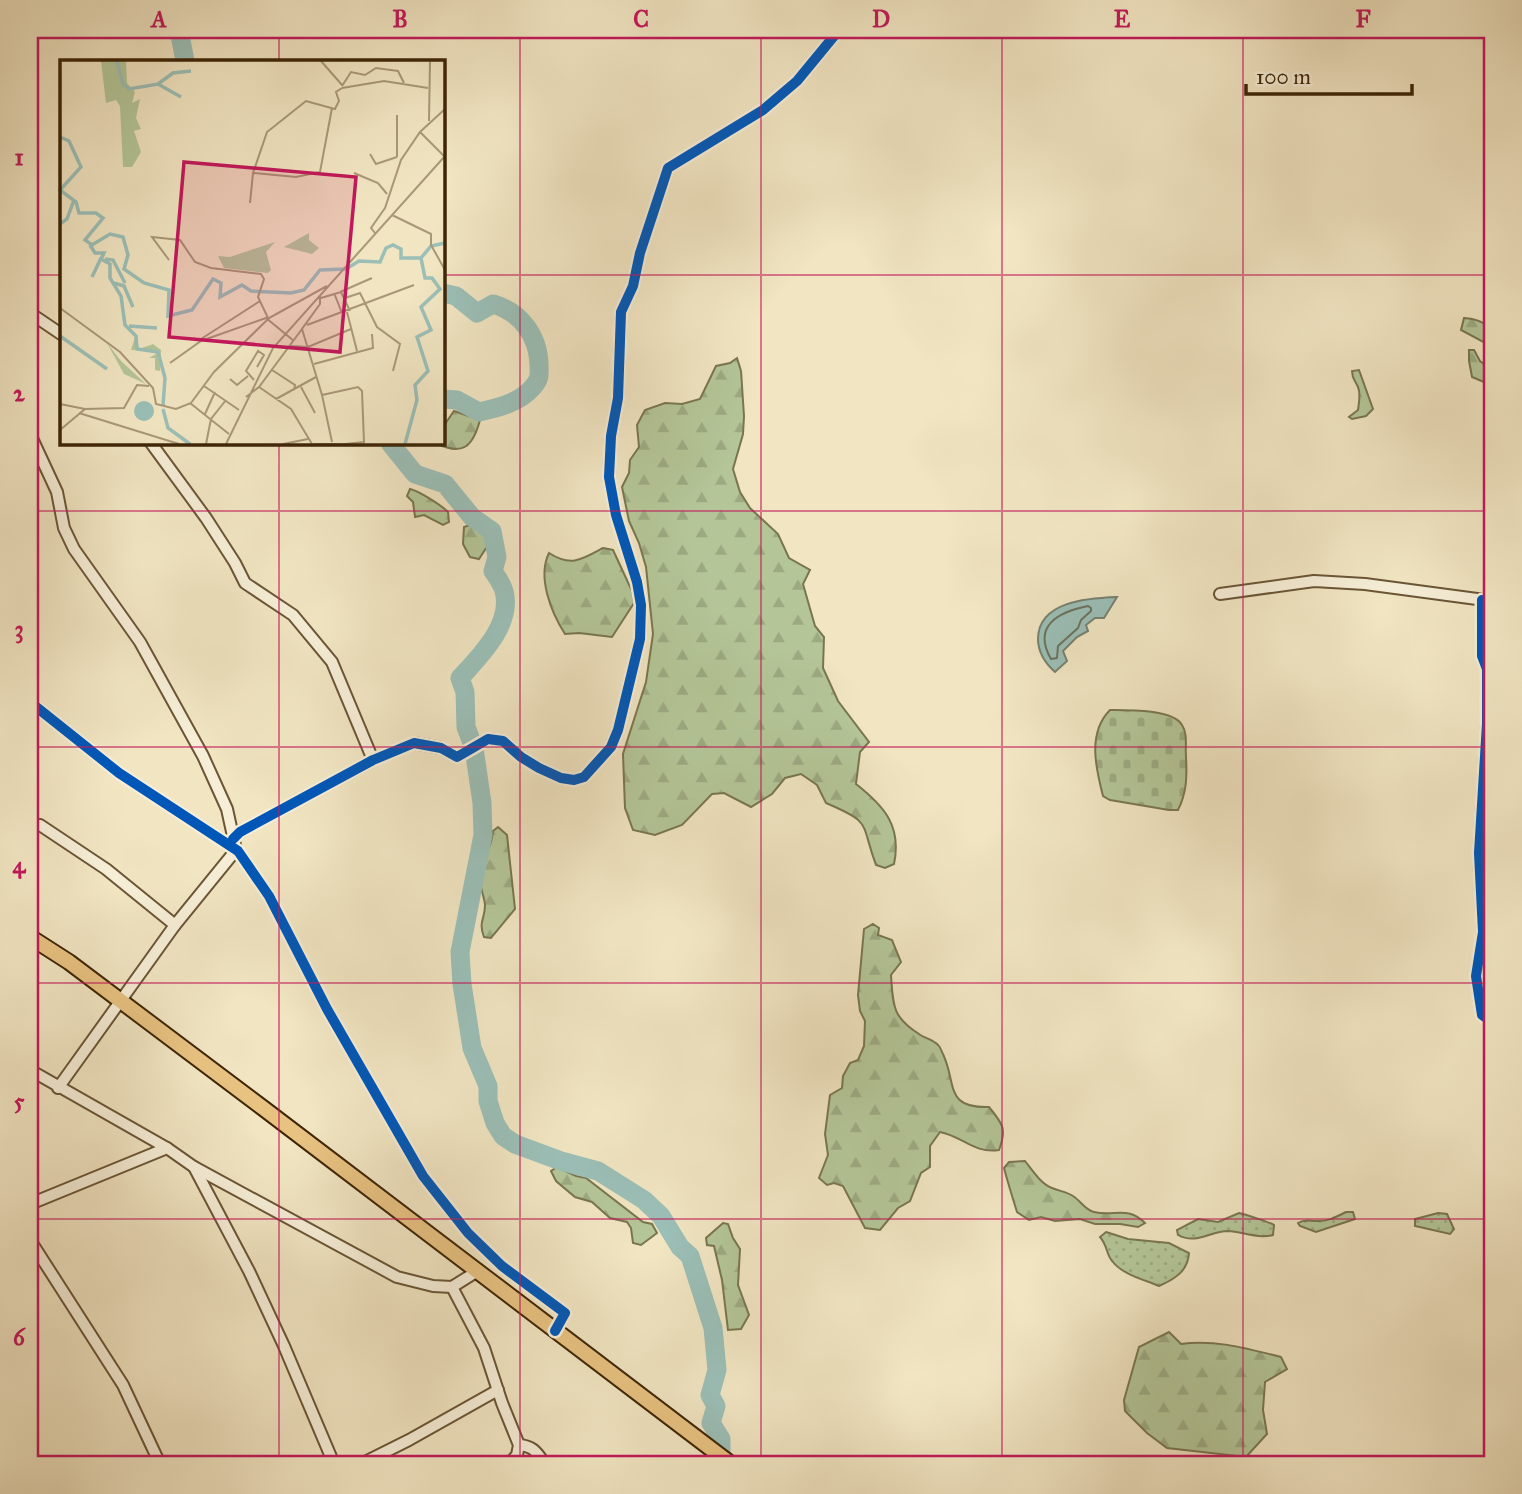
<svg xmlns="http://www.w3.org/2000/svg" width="1522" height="1494" viewBox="0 0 1522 1494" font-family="'IM FELL Great Primer',serif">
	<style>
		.grass { fill: url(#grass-dots); stroke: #79764f; stroke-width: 2 }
		.forest { fill: url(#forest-firs); stroke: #79764f; stroke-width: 2 }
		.cemetery { fill: url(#cemetery-stones); stroke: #79764f; stroke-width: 2 }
		.water { fill: #9bbfb7; stroke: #768170; stroke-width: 2 }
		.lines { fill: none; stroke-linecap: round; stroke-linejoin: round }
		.shore { stroke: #6c725e; stroke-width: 2 }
		.river { stroke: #9bbfb7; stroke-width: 19 }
		.minor-casing { stroke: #6b5535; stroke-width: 14 }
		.major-casing { stroke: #3e2506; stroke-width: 18 }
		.minor { stroke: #f6eed7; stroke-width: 10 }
		.major { stroke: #e8c281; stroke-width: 14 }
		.cycleway-casing { stroke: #f6eed7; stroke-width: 15 }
		.cycleway { stroke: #0057b8; stroke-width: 10 }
		.grid { fill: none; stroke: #c2185b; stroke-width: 2; stroke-opacity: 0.55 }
		.inset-river { fill: none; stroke: #9bbfb7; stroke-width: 3.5 }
		.inset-road { fill: none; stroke: #a99877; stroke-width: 2 }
		.view { fill: #c2185b; fill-opacity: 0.15; stroke: #c2185b; stroke-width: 3.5 }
		.inset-edge { fill: none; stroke: #3e2506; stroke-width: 3.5 }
		.neatline { fill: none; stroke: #c2185b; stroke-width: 2.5 }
		.grid-label { font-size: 23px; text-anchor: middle; font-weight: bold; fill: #c2185b }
	</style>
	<defs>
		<pattern id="grass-dots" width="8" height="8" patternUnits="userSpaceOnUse" patternTransform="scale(1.75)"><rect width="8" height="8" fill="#b4c698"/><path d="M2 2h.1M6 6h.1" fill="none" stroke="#9caa82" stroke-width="1.8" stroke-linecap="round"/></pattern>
		<pattern id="forest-firs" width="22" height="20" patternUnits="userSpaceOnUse" patternTransform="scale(1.75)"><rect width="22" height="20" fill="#b4c698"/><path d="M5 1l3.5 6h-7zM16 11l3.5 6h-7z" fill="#9caa82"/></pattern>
		<pattern id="cemetery-stones" width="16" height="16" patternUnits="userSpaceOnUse" patternTransform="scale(1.75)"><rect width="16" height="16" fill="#b4c698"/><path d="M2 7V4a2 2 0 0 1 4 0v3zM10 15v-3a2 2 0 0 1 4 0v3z" fill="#9caa82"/></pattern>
	</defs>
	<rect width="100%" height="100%" fill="#f1e5c2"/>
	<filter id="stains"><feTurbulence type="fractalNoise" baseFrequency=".00286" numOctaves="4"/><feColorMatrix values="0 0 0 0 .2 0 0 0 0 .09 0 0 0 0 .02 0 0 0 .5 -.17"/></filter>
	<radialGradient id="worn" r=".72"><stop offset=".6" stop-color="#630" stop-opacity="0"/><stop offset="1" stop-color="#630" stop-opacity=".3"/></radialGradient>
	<g class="grass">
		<path d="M 1346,1212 L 1353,1212 L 1355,1219 L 1316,1232 L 1300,1226 L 1298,1223 C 1305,1219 1309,1221 1316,1221 C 1327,1222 1336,1217 1346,1212 Z"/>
		<path d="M 1239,1213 C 1244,1214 1272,1223 1274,1225 L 1273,1235 C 1259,1239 1243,1232 1228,1231 C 1210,1231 1196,1245 1178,1235 L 1177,1230 L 1198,1219 L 1218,1222 Z"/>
		<path d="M 1438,1213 L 1447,1214 L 1454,1229 L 1450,1234 L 1415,1226 L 1415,1219 Z"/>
		<path d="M 1106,1232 L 1128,1239 L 1169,1243 L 1189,1253 C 1188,1271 1175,1279 1159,1286 C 1145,1280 1122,1274 1113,1262 C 1106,1255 1108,1246 1100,1237 Z"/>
	</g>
	<g class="forest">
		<path d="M 1464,318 C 1479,319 1499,326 1487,344 L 1461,330 Z"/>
		<path d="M 1469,350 L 1474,350 L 1480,361 L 1491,369 L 1492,376 L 1484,382 L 1472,377 L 1469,361 Z"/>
		<path d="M 737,358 L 741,371 L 744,416 L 743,434 L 733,469 L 740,492 L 750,508 L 778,534 L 789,558 L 810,570 L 803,584 L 815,626 L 824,637 L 823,668 L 838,701 L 869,742 L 860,752 L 856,784 C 884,806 902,826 894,864 L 885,868 L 876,865 C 860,822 873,823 826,803 L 817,785 L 801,774 L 785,778 L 772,794 L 751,807 L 724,793 L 712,794 L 682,825 L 655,835 L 633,830 L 625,808 L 623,754 L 646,682 L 653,634 L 646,567 L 639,543 L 629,521 L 622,487 L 629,473 L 630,460 L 639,447 L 637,425 L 645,410 L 665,403 L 682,404 L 700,399 L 716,366 L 730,363 Z"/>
		<path d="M 1359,370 L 1373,409 L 1366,416 L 1352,419 L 1349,417 L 1358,410 C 1359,402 1361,394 1358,387 C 1355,380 1352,379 1352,371 Z"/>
		<path d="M 454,411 L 480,420 C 473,446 463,457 436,443 L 443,443 L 443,424 L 445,424 Z"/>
		<path d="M 410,489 C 419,491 441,505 448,512 L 449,522 L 443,525 L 424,515 L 415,517 L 413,502 L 407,496 Z"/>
		<path d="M 470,525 L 479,528 L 487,535 L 488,545 L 479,559 L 470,557 L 463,544 L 464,527 Z"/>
		<path d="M 603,548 L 613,550 L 632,591 L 634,603 L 612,637 L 579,633 L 565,634 C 551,612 537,577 549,553 C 571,567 581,560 603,548 Z"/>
		<path d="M 498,827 L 507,835 L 515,909 L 491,938 L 484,937 C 478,921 485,920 485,905 C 484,894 478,884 480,873 C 482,858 492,848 493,831 Z"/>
		<path d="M 873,924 L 879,928 L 878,935 L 892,940 L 901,962 L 891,975 C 893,1005 892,1017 919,1034 C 924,1038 934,1040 938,1045 C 941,1047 941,1051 943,1054 C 957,1084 944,1108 989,1107 C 1003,1124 1007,1129 999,1150 C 974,1154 962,1136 940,1132 L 930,1146 L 930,1167 L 921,1173 L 910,1201 L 898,1208 L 880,1230 L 865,1228 L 843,1186 L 834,1183 L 827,1185 L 819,1178 L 828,1155 L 825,1134 L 830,1095 L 842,1088 L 843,1076 L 850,1063 L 858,1060 L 864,1046 L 865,1021 L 860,1011 L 858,995 L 864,929 Z"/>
		<path d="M 1025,1161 C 1033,1171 1041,1184 1052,1188 C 1059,1191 1067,1192 1073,1196 C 1081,1201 1085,1210 1094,1212 C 1114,1217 1127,1205 1145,1223 L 1138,1227 L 1120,1224 L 1095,1224 L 1080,1219 L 1055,1221 L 1041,1217 L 1029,1220 L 1017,1212 C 1012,1196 1008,1183 1004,1168 L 1009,1162 Z"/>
		<path d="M 557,1167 L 576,1176 L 586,1178 L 643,1222 L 652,1224 L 657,1233 L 641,1245 L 633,1243 L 631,1228 L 627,1222 L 610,1218 L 592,1202 L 575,1197 L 556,1181 L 551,1171 Z"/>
		<path d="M 723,1223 L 728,1224 L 733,1238 L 740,1249 L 738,1285 L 749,1315 L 741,1329 L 728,1330 L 722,1280 L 714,1246 L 707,1245 L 706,1238 Z"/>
		<path d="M 1169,1332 L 1181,1344 C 1215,1339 1249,1349 1281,1357 L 1287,1369 L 1265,1382 L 1263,1410 L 1267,1434 L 1246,1457 L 1167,1448 L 1147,1433 L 1125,1411 L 1124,1400 L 1139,1347 Z"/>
	</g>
	<path class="cemetery" d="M 1110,710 C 1127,710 1173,709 1182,725 C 1188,734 1185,746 1186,757 C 1187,776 1187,792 1178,810 L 1169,810 L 1110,800 L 1103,796 C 1096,769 1087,733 1110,710 Z"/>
	<path class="water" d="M 1117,597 L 1104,618 L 1095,618 L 1086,625 L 1088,631 L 1077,637 L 1063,651 L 1067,661 L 1055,672 C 1045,663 1038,653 1038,639 C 1038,601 1089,598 1117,597 Z"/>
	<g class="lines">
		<path class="shore" d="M 1088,606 L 1091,608 L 1091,611 L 1081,620 L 1078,628 L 1058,646 L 1057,658 L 1051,659 C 1032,626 1058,612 1088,606 Z"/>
		<g class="river">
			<path d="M 179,30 L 185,61"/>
			<path d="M 443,293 L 456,296 L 477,313 L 493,304 C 521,312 538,336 539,364 C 539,375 541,378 532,388 C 519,403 497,408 479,412 L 457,400 L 443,399"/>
			<path d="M 390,443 L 415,474 L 445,484 L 472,517 L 492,531 L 497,557 L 493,571 C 497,577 502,584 504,591 C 513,624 480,656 460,678 L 465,692 L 466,727 L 474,748 L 482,803 L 483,835 L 460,952 L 462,984 L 472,1048 L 488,1086 L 488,1101 L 495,1123 L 503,1136 L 515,1144 L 561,1161 L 598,1171 L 644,1200 L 661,1216 L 680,1247 L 690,1256 L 713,1328 L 717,1370 L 710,1395 L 716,1406 L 711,1423 L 721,1439 L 721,1464"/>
		</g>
		<g class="minor-casing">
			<g id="minor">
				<path d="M 30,313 L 61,334"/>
				<path d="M 30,434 L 57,492 L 64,528 L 74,549 L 140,642 L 203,756 L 227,809 L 236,850 L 175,925 L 58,1088"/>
				<path d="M 151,443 L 206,518 L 235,563 L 245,583 L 293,615 L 332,662 L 373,760"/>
				<path d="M 1220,594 L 1314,581 L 1365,584 L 1492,601"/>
				<path d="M 1482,600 L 1482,656 L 1487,669 L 1487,724 L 1479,853 L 1483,932 L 1476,976 L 1482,1015 L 1492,1022"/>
				<path d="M 30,702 L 119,773 L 238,851 L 269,896 L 327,1009 L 423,1176 L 468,1233 L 502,1266 L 565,1313 L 555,1331"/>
				<path d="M 40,825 L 106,869 L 175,925"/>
				<path d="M 233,839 L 240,832 L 373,760 L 414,743 L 441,748 L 457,757 L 488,739 L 503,741 L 521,757 L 539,768 L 561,778 L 574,780 L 584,777 L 611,747 L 618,730 L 640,639 L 641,605 L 637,582 L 616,515 L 609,477 L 611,436 L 618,398 L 621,312 L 633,286 L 640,253 L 668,168 L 763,110 L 797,81 L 839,30"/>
				<path d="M 30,1070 L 167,1148"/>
				<path d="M 194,1167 L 249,1271 L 284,1346 L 334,1464"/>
				<path d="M 30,1204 L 167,1148 L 194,1167 L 397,1277 L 433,1286 L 452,1287 L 476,1272"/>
				<path d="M 30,1240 L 123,1385 L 160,1464"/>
				<path d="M 452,1287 L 484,1348 L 502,1403 L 519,1445 L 517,1455 L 509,1464"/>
				<path d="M 519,1445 C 534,1446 537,1453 545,1464"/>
				<path d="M 361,1464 L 409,1440 L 498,1390"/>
			</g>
		</g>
		<g class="major-casing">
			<path id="major" d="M 30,937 L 69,962 L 263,1108 L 731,1464"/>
		</g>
		<use href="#minor" class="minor"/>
		<use href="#major" class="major"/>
		<g class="cycleway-casing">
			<g id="cycleway">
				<path d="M 1482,600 L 1482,656 L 1487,669 L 1487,724 L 1479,853 L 1483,932 L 1476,976 L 1482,1015 L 1492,1022"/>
				<path d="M 30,702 L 119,773 L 238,851 L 269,896 L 327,1009 L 423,1176 L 468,1233 L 502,1266 L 565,1313 L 555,1331"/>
				<path d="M 233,839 L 240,832 L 373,760 L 414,743 L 441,748 L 457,757 L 488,739 L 503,741 L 521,757 L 539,768 L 561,778 L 574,780 L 584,777 L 611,747 L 618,730 L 640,639 L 641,605 L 637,582 L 616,515 L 609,477 L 611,436 L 618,398 L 621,312 L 633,286 L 640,253 L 668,168 L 763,110 L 797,81 L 839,30"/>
			</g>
		</g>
		<use href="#cycleway" class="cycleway"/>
	</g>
	<path class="grid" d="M 279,30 L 279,61M 520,30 L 520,1464M 761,30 L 761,1464M 1002,30 L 1002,1464M 1243,30 L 1243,1464M 30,275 L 61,275M 443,275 L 1492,275M 279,443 L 279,1464M 30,511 L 1492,511M 30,747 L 1492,747M 30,983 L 1492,983M 30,1219 L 1492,1219"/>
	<g transform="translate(60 60)">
		<rect width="385" height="385" fill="#f1e5c2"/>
		<path d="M 249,173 L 249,180 L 259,188 L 252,194 L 224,187 ZM 215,182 L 206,192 L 211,210 L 208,213 L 164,208 L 158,196 L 170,197 ZM 76,274 L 79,289 L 93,284 L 101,290 L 100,311 L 95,310 L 95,298 L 89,298 L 96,294 L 93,290 L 71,290 Z" fill="#b4c698"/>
		<path d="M 41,1 L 66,1 L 67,23 L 75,32 L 72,43 L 80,39 L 76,58 L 81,69 L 74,71 L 81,92 L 72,107 L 63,107 L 60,46 L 56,40 L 46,43 ZM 47,283 L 61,301 L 86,324 L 64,314 Z" fill="#b4c698"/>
		<path d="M74 351a10 10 0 1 1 20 0a10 10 0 1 1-20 0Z" fill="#9bbfb7"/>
		<path class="inset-river" d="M 57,1 L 63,24 L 69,29 L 98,24 L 121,37M 98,24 L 113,13 L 131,11M 0,77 L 9,81 L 21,107 L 0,130 L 16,142 L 19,153 L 36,153 L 43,158 L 25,180 L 32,185 L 50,174 L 63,177 L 68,195 L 64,209 L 84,223 L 109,230 L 108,256 L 132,250 L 153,219 L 161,223 L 160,237 L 182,225 L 191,231 L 231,233 L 244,230 L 260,210 L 286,209 L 299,201 L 320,202 L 326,188 L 333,185 L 341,189 L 341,198 L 361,198 L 365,218 L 372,218 L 380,229 L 361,247 L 371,270 L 357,277 L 368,311 L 355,325 L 357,340 L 345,384M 0,164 L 7,159 L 14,140M 30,185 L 35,193 L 44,193 L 41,199 L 50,204 L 50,218 L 61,236 L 65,265 L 76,276 L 77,289 L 98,292 L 105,318 L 103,346M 361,198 L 371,186 L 385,183M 45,199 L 53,200 L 65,223M 32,217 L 41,198M 54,223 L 64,226 L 73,247M 69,266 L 97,268M 0,276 L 47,309M 103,349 L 108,368 L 130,384"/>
		<path class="inset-road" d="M 261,1 L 282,25M 282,26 L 291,12 L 305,15 L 316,8 L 338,11 L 344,23M 282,28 L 324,21 L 368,28M 337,55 L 337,97M 369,61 L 370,1M 360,72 L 384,96M 310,94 L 316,104 L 337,97M 193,113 L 236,117 L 260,112 L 272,48M 294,113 L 318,123 L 327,134M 190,143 L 193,113 L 207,72 L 246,41 L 275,49 L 279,41 L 276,32 L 282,28M 332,155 L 371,174 L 371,185 L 385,210M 315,173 L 311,168 L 325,148 L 341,100 L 360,72 L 385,49M 109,200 L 92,177 L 120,180 L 135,202 L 151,208 L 201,214 L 204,219 L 198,237 L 208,258M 280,232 L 312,218M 274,233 L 282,253M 260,235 L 260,244 L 242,269 L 262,335 L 298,327 L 302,331 L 304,382 L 285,384M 261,238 L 281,232 L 290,251M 285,238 L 300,233 L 317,267 L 340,284 L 333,311M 0,248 L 60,292 L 93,328 L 96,344 L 116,349 L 131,343 L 154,312 L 209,258 L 267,226M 287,252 L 297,291M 247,265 L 354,225M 141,279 L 200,241M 231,286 L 248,287 L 291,269M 110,303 L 141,281 L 206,258 L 234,281M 254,304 L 313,288 L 312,274M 212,310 L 235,325 L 234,330M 170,319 L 177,325 L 188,316M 194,320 L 186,311 L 198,291 L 204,295 L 197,307M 144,326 L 179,350M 199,327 L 231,349 L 252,384M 241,327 L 255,353M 262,335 L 272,382M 186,337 L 199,327 L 242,269M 216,339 L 256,317M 130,343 L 169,374M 0,344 L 25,349M 19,353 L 119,384M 145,354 L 155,332M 0,370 L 25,349 L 64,348 L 77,325 L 89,326M 146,384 L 151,359 L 166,340M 166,384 L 213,288 L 385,96M 223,384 L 248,379M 254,384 L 285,384"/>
		<path class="view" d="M 124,102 L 296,117 L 280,292 L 109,277 Z"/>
		<rect width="385" height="385" class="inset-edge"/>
	</g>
	<rect width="1522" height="1494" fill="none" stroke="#f1e5c2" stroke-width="77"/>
	<path d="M1246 84v10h166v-10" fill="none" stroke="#3e2506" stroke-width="3.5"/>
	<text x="1256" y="84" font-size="21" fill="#3e2506" stroke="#f6eed7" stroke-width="5" paint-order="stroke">100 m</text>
	<rect x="38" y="38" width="1446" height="1418" class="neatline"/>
	<g class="grid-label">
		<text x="159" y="27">A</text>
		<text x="400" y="27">B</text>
		<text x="641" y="27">C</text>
		<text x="881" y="27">D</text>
		<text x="1122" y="27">E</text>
		<text x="1363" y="27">F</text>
		<text x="19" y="165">1</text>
		<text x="19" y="401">2</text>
		<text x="19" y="637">3</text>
		<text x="19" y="873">4</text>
		<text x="19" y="1109">5</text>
		<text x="19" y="1345">6</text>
	</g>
	<rect width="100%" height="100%" filter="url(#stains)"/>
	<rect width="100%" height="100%" fill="url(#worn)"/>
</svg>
